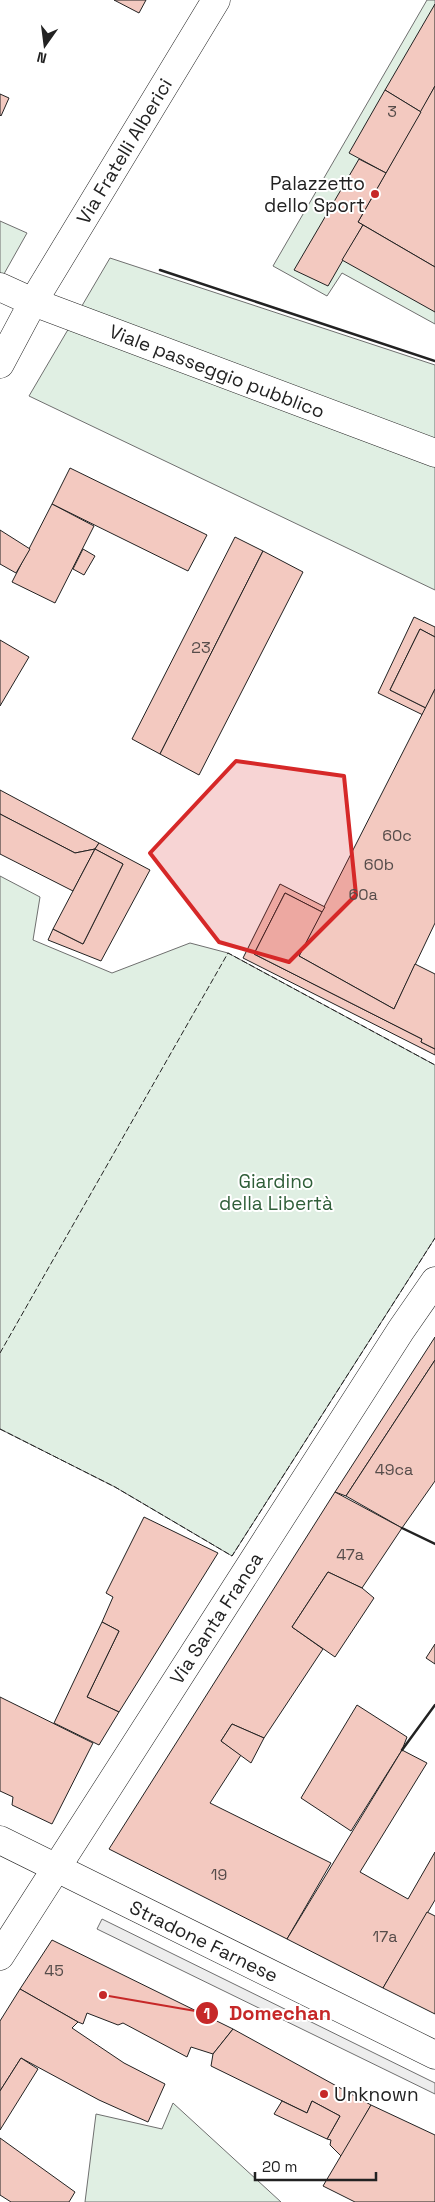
<svg xmlns="http://www.w3.org/2000/svg" width="435" height="2202" viewBox="0 0 435 2202" font-family="'Space Grotesk',sans-serif">
	<style>
		.green { fill: #e0efe3; stroke: #6f6f6f }
		.parking { fill: #ededed; stroke: #6f6f6f }
		.building { fill: #f3c9c0; stroke: #222 }
		.lines { fill: none; stroke-linecap: round; stroke-linejoin: round }
		.pedestrian-casing { stroke: #222; stroke-width: 29 }
		.minor-casing { stroke: #222; stroke-width: 29 }
		.tertiary-casing { stroke: #222; stroke-width: 29 }
		.pedestrian { stroke: #fff; stroke-width: 28 }
		.minor { stroke: #fff; stroke-width: 28 }
		.tertiary { stroke: #fff; stroke-width: 28 }
		.fence { stroke: #222; stroke-width: 1; stroke-dasharray: 6 2.5; stroke-linecap: butt }
		.wall { stroke: #222; stroke-width: 2.5 }
		.marked { fill: #d62828; fill-opacity: 0.2; stroke: #d62828; stroke-width: 4; stroke-linejoin: round }
		.poi-dot { fill: #c62828; stroke: #fff; stroke-width: 2 }
		.labels { text-anchor: middle; stroke-width: 4; stroke-linejoin: round; paint-order: stroke }
		.number-label { font-size: 16px; fill: #564c4a }
		.street-label { font-size: 19px; fill: #222; stroke: #fff }
		.poi-label { font-size: 19px; fill: #222; stroke: #fff; text-anchor: end }
		.park-label { font-size: 19px; fill: #2f5e38; stroke: #fff }
		.leader { fill: none; stroke: #c62828; stroke-width: 2 }
		.callout-dot { fill: #c62828; stroke: #fff; stroke-width: 2 }
		.mark-label { font-size: 15px; text-anchor: middle; font-weight: bold; fill: #fff }
		.callout-label { font-size: 20px; text-anchor: middle; font-weight: bold; fill: #c62828; stroke: #fff; stroke-width: 4; stroke-linejoin: round; paint-order: stroke }
	</style>
	<rect width="100%" height="100%" fill="#fff"/>
	<g class="green">
		<path d="M 427,0 L 435,0 L 435,324 L 342,273 L 327,296 L 273,266 Z"/>
		<path d="M 0,221 L 27,233 L 0,281 Z"/>
		<path d="M 110,258 L 435,365 L 435,590 L 29,396 Z"/>
		<path d="M 0,876 L 40,897 L 33,940 L 112,973 L 190,943 L 228,953 L 435,1065 L 435,1238 L 232,1556 L 115,1487 L 0,1429 Z"/>
		<path d="M 173,2103 L 281,2202 L 85,2202 L 96,2114 L 162,2129 Z"/>
	</g>
	<path class="parking" d="M 102,1919 L 435,2083 L 435,2094 L 97,1929 Z"/>
	<g class="building">
		<path d="M 114,0 L 146,0 L 139,13 Z"/>
		<path d="M 435,4 L 435,86 L 421,112 L 385,90 Z"/>
		<path d="M 435,86 L 435,267 L 358,222 Z"/>
		<path d="M 385,90 L 421,112 L 386,173 L 349,153 Z"/>
		<path d="M 0,94 L 9,98 L 1,116 L 0,115 Z"/>
		<path d="M 359,159 L 386,173 L 358,222 L 363,225 L 328,286 L 294,270 Z"/>
		<path d="M 363,225 L 435,267 L 435,312 L 342,260 Z"/>
		<path d="M 70,468 L 207,535 L 188,571 L 52,504 Z"/>
		<path d="M 52,504 L 94,526 L 55,603 L 12,582 Z"/>
		<path d="M 0,530 L 30,549 L 16,573 L 0,564 Z"/>
		<path d="M 235,537 L 263,551 L 160,754 L 132,739 Z"/>
		<path d="M 83,549 L 95,556 L 84,575 L 73,569 Z"/>
		<path d="M 263,551 L 303,572 L 199,775 L 160,754 Z"/>
		<path d="M 414,617 L 435,627 L 435,637 L 420,629 L 390,690 L 426,708 L 423,715 L 378,693 Z"/>
		<path d="M 420,629 L 435,637 L 435,689 L 426,708 L 390,690 Z"/>
		<path d="M 0,640 L 29,657 L 0,706 Z"/>
		<path d="M 435,689 L 435,923 L 394,1009 L 299,956 Z"/>
		<path d="M 0,790 L 99,843 L 95,849 L 75,853 L 0,814 Z"/>
		<path d="M 0,814 L 75,853 L 95,849 L 73,891 L 0,854 Z"/>
		<path d="M 99,843 L 150,870 L 101,961 L 48,940 L 53,929 L 83,944 L 123,864 L 95,849 Z"/>
		<path d="M 95,849 L 123,864 L 83,944 L 53,929 Z"/>
		<path d="M 280,884 L 325,907 L 322,912 L 285,893 L 254,954 L 422,1039 L 421,1042 L 435,1049 L 435,1055 L 243,958 Z"/>
		<path d="M 285,893 L 322,912 L 299,956 L 394,1009 L 415,964 L 435,974 L 435,1049 L 421,1042 L 422,1039 L 254,954 Z"/>
		<path d="M 435,1337 L 435,1360 L 346,1496 L 335,1492 Z"/>
		<path d="M 435,1360 L 435,1481 L 402,1528 L 346,1496 Z"/>
		<path d="M 335,1492 L 402,1528 L 362,1588 L 328,1572 L 292,1627 L 323,1649 L 264,1738 L 232,1724 L 221,1741 L 241,1755 L 210,1803 L 331,1863 L 287,1939 L 109,1849 Z"/>
		<path d="M 144,1517 L 218,1553 L 119,1712 L 87,1697 L 119,1631 L 102,1622 L 113,1597 L 106,1593 Z"/>
		<path d="M 328,1572 L 362,1588 L 374,1598 L 335,1657 L 292,1627 Z"/>
		<path d="M 102,1622 L 119,1631 L 87,1697 L 119,1712 L 99,1745 L 54,1723 Z"/>
		<path d="M 435,1644 L 435,1664 L 426,1658 Z"/>
		<path d="M 0,1697 L 93,1743 L 52,1824 L 12,1805 L 13,1797 L 0,1791 Z"/>
		<path d="M 357,1705 L 407,1737 L 402,1750 L 351,1831 L 301,1798 Z"/>
		<path d="M 232,1724 L 264,1738 L 251,1763 L 221,1741 Z"/>
		<path d="M 402,1750 L 427,1763 L 360,1872 L 408,1899 L 435,1852 L 435,1900 L 383,1988 L 287,1939 Z"/>
		<path d="M 427,1912 L 435,1916 L 435,2014 L 383,1988 Z"/>
		<path d="M 52,1940 L 233,2029 L 213,2054 L 191,2047 L 187,2057 L 123,2023 L 118,2025 L 87,2013 L 83,2024 L 78,2022 L 20,1989 Z"/>
		<path d="M 20,1989 L 78,2022 L 72,2028 L 124,2063 L 165,2084 L 148,2122 L 99,2100 L 21,2058 L 0,2091 L 0,2021 Z"/>
		<path d="M 233,2029 L 371,2105 L 342,2157 L 330,2145 L 331,2140 L 327,2139 L 340,2116 L 312,2101 L 307,2113 L 211,2066 L 213,2054 Z"/>
		<path d="M 21,2058 L 38,2069 L 0,2130 L 0,2091 Z"/>
		<path d="M 282,2101 L 307,2113 L 312,2101 L 340,2116 L 327,2139 L 274,2114 Z"/>
		<path d="M 371,2105 L 435,2135 L 435,2202 L 355,2202 L 323,2186 Z"/>
		<path d="M 0,2138 L 75,2192 L 69,2202 L 11,2202 L 0,2195 Z"/>
	</g>
	<g class="lines">
		<g class="pedestrian-casing">
			<path id="pedestrian" d="M 0,287 L 33,302 L 435,453"/>
		</g>
		<g class="minor-casing">
			<g id="minor">
				<path d="M 0,364 L 33,302 L 216,0"/>
				<path d="M 0,1956 L 401,1330 L 435,1281"/>
			</g>
		</g>
		<g class="tertiary-casing">
			<path id="tertiary" d="M 0,1840 L 435,2055"/>
		</g>
		<use href="#pedestrian" class="pedestrian"/>
		<use href="#minor" class="minor"/>
		<use href="#tertiary" class="tertiary"/>
		<g class="fence">
			<path d="M 0,1353 L 228,953 L 435,1065"/>
			<path d="M 0,1429 L 115,1487 L 232,1556 L 435,1238"/>
		</g>
		<g class="wall">
			<path d="M 160,270 L 435,361"/>
			<path d="M 402,1528 L 435,1544"/>
			<path d="M 402,1750 L 435,1705"/>
		</g>
	</g>
	<path class="marked" d="M 236,761 L 344,776 L 356,895 L 289,962 L 219,942 L 150,853 Z"/>
	<g class="poi-dot">
		<circle cx="375" cy="194" r="5"/>
		<circle cx="324" cy="2094" r="5"/>
	</g>
	<g class="labels">
		<g class="number-label">
			<text x="392" y="117">3</text>
			<text x="201" y="653">23</text>
			<text x="397" y="841">60c</text>
			<text x="379" y="870">60b</text>
			<text x="363" y="900">60a</text>
			<text x="394" y="1475">49ca</text>
			<text x="350" y="1560">47a</text>
			<text x="219" y="1880">19</text>
			<text x="385" y="1942">17a</text>
			<text x="54" y="1976">45</text>
		</g>
		<g class="street-label">
			<text transform="translate(124 151) rotate(-59)" y="7">Via Fratelli Alberici</text>
			<text transform="translate(217 371) rotate(21)" y="7">Viale passeggio pubblico</text>
			<text transform="translate(216 1618) rotate(-57)" y="7">Via Santa Franca</text>
			<text transform="translate(204 1941) rotate(26)" y="7">Stradone Farnese</text>
		</g>
		<g class="poi-label">
			<text x="365" y="190">Palazzetto<tspan x="365" dy="22">dello Sport</tspan></text>
			<text x="334" y="2101" text-anchor="start">Unknown</text>
		</g>
		<g class="park-label">
			<text x="276" y="1188">Giardino<tspan x="276" dy="22">della Libertà</tspan></text>
		</g>
	</g>
	<path class="leader" d="M103 1995L207 2013"/>
	<g class="callout-dot">
		<circle cx="103" cy="1995" r="5"/>
		<circle cx="207" cy="2013" r="12"/>
	</g>
	<g class="mark-label">
		<text x="207" y="2019">1</text>
	</g>
	<g class="callout-label">
		<text x="280" y="2020">Domechan</text>
	</g>
	<g transform="translate(45 45) rotate(194)" stroke="#ffffff" stroke-width="4" paint-order="stroke">
	<path d="M0-4L9 19L0 12L-9 19Z" fill="#222222"/>
	<text y="-8" font-size="14" font-weight="bold" text-anchor="middle" fill="#222222">N</text>
	</g>
	<path d="M255 2172v8h121v-8" fill="none" stroke="#222222" stroke-width="2.5"/>
	<text x="262" y="2172" font-size="15" fill="#222222" stroke="#ffffff" stroke-width="4" paint-order="stroke">20 m</text>
</svg>
